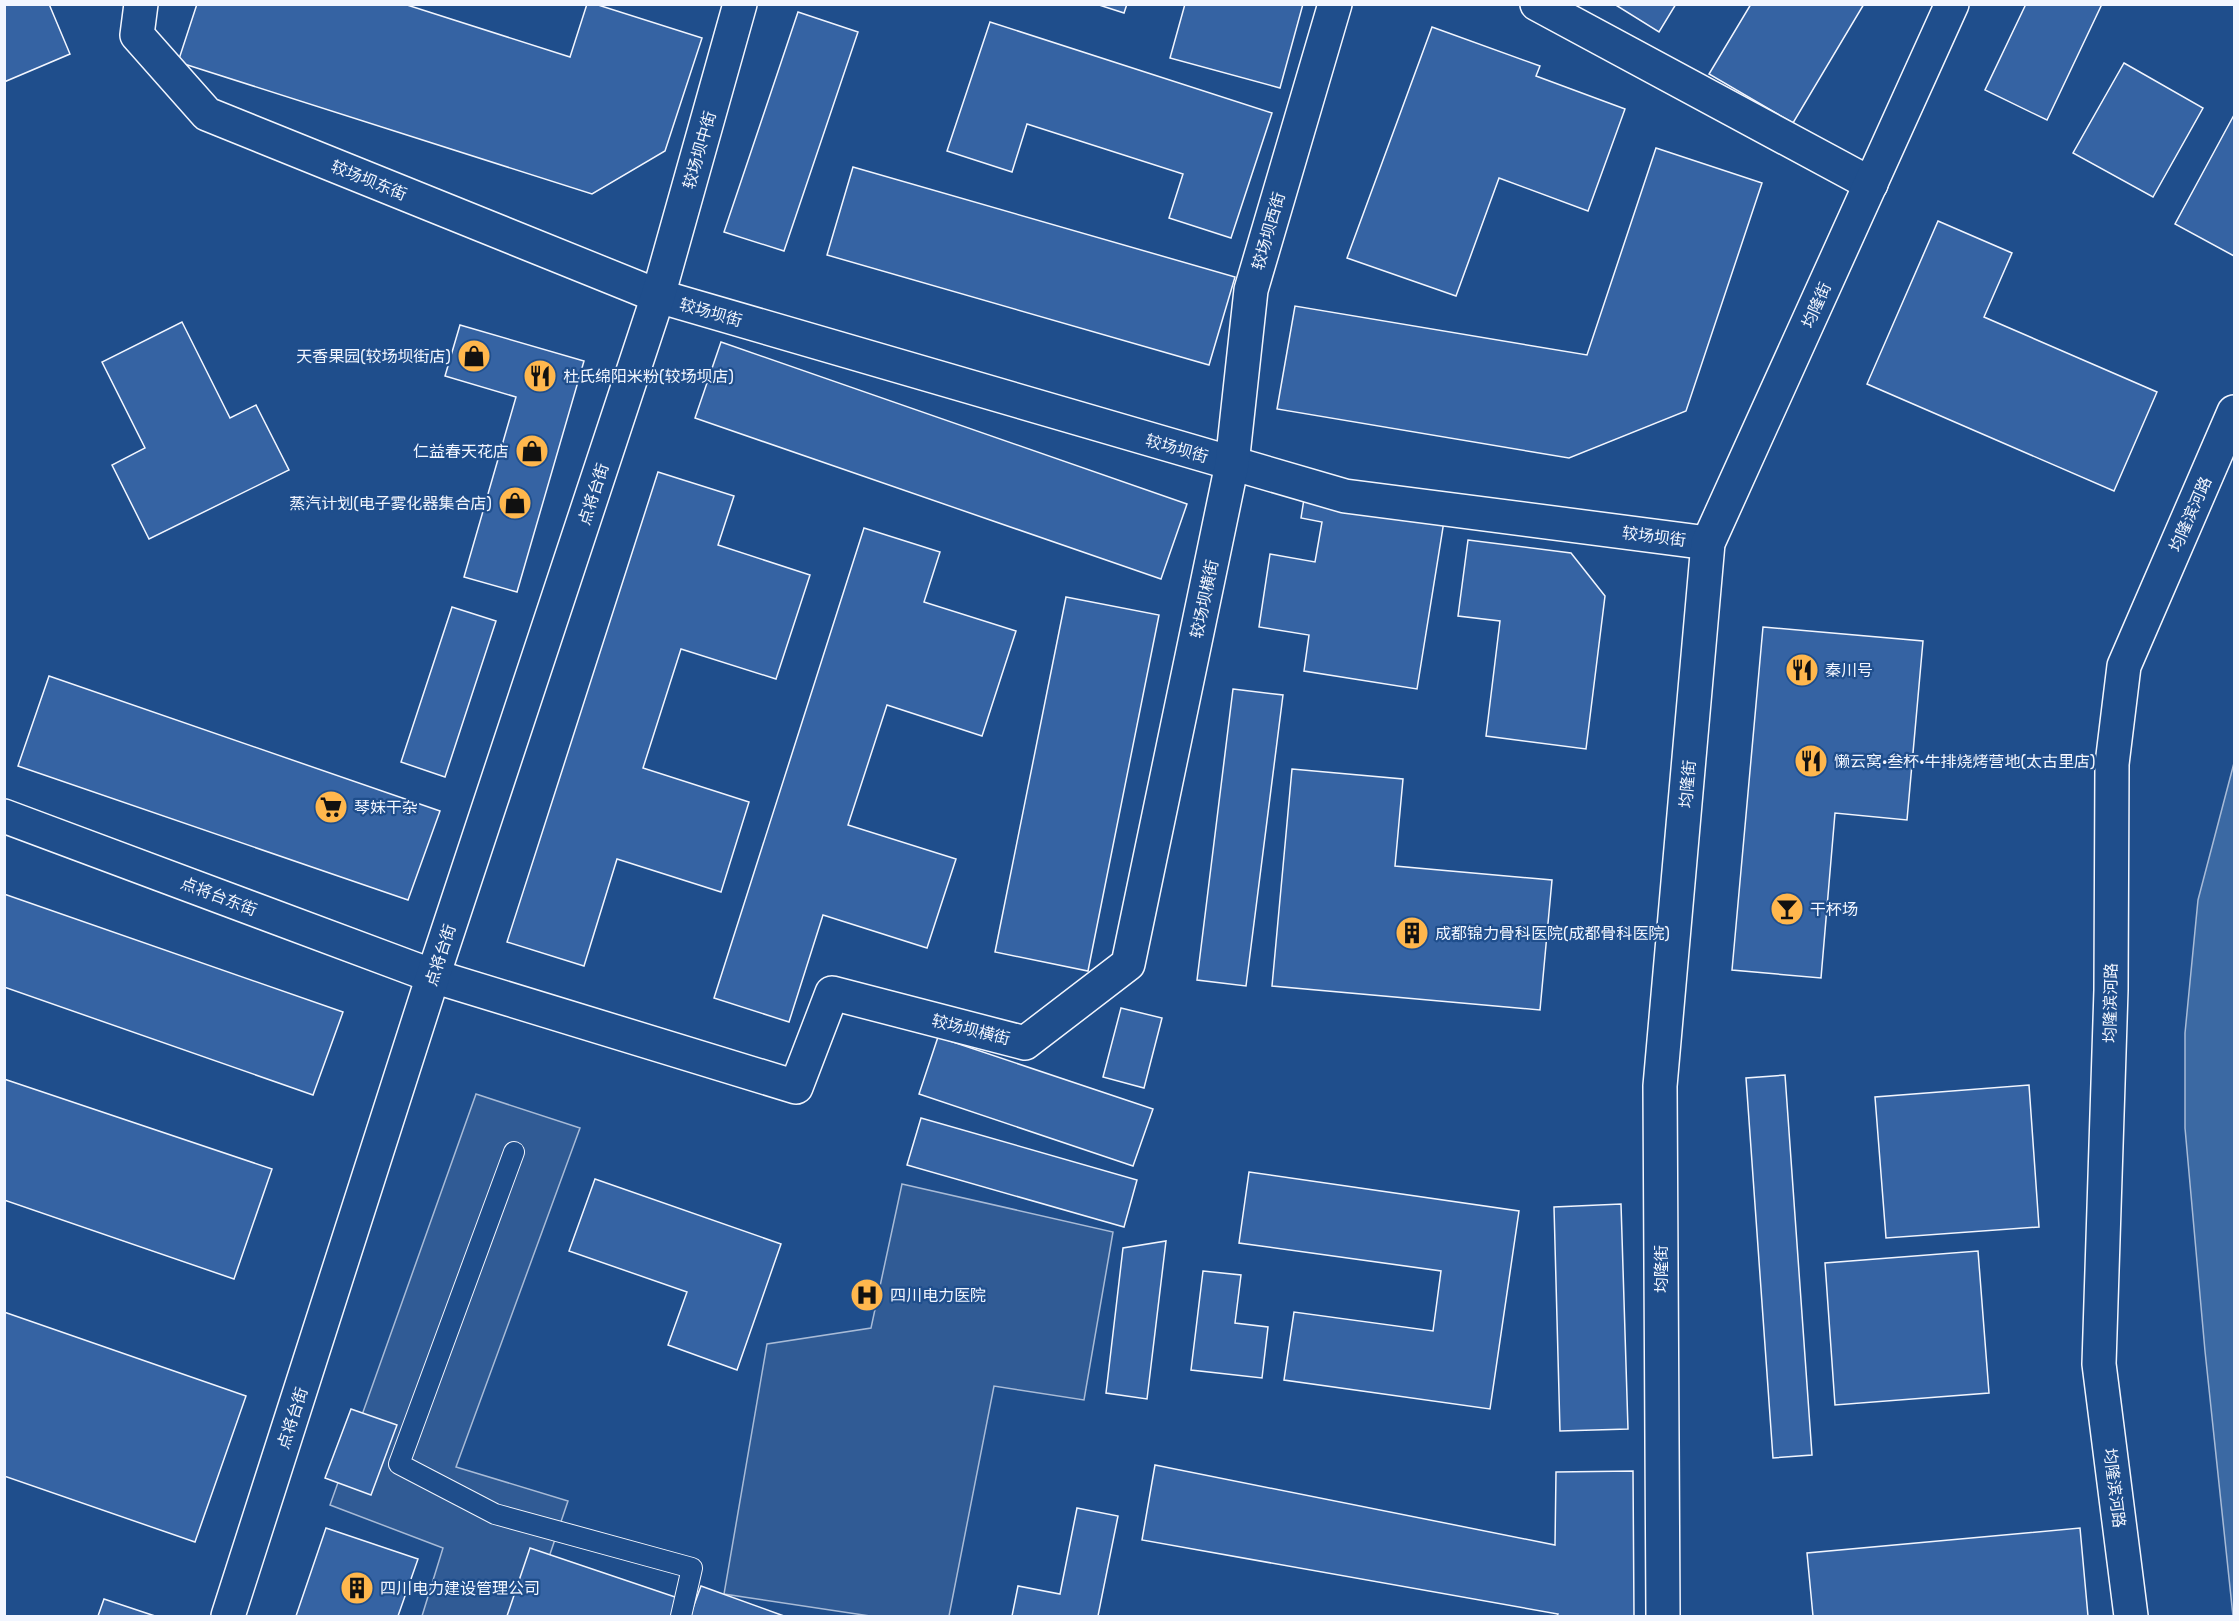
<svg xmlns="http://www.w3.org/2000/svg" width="2239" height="1621" viewBox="0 0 2239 1621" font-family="Rubik,'Noto Sans SC',sans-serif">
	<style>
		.parking { fill: #305b95; stroke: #a8bbd7; stroke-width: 1.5 }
		.water { fill: #3b69a3; stroke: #a8bbd7; stroke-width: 1.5 }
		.building { fill: #3563a3; stroke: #f2f6ff; stroke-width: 1.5 }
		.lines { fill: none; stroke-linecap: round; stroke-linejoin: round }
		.lane-casing { stroke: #f2f6ff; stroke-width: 22 }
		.street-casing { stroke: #f2f6ff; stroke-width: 36 }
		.secondary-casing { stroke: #f2f6ff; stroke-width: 36 }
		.lane { stroke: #1f4e8c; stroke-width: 20 }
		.street { stroke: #1f4e8c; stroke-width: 33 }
		.secondary { stroke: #1f4e8c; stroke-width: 33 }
		.labels { text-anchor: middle; stroke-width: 4.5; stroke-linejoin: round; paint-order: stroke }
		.street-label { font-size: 16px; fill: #f2f6ff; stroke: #1f4e8c }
		.poi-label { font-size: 16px; fill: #f2f6ff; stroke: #1f4e8c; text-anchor: start }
	</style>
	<rect width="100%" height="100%" fill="#1f4e8c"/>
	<g class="parking">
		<path d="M 476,1094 L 580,1128 L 456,1467 L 568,1501 L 529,1616 L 422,1616 L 443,1548 L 330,1505 Z"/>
		<path d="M 902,1184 L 1113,1232 L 1084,1400 L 994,1386 L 949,1616 L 870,1616 L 724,1594 L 767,1344 L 871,1328 Z"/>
	</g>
	<path class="water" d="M 2234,763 L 2234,1616 L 2233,1616 L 2205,1351 L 2185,1128 L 2185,1033 L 2198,900 Z"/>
	<g class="building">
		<path d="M 4,4 L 49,4 L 70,54 L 4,82 Z"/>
		<path d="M 197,4 L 404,4 L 570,57 L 587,4 L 595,4 L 702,38 L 665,151 L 592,194 L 178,62 Z"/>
		<path d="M 1096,4 L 1127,4 L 1124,13 Z"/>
		<path d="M 1185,4 L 1303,4 L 1280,88 L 1170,58 Z"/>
		<path d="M 1614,4 L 1676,4 L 1659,32 Z"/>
		<path d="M 1751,4 L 1864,4 L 1793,123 L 1709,74 Z"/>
		<path d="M 2026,4 L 2102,4 L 2047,120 L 1985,90 Z"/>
		<path d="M 798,12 L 858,32 L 784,251 L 724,232 Z"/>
		<path d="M 990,22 L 1272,113 L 1231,238 L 1169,218 L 1183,174 L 1027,124 L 1012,172 L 947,151 Z"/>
		<path d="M 1432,27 L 1540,66 L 1536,76 L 1625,109 L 1588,211 L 1499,178 L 1456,296 L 1347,258 Z"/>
		<path d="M 2124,63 L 2203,108 L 2153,197 L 2073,153 Z"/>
		<path d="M 2234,115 L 2234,256 L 2175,224 Z"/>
		<path d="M 1656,148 L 1762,183 L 1686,411 L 1569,458 L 1277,409 L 1295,306 L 1587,355 Z"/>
		<path d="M 853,167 L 1235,277 L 1209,365 L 827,255 Z"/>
		<path d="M 1938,221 L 2012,253 L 1984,317 L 2157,392 L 2114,491 L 1867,384 Z"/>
		<path d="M 182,322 L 230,418 L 256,405 L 289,470 L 149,539 L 112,465 L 145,448 L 102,362 Z"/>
		<path d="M 460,325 L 584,361 L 517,592 L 464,577 L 516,397 L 445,376 Z"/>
		<path d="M 721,342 L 1187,504 L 1161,579 L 695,418 Z"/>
		<path d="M 658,472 L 734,496 L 718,545 L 810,575 L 776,679 L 681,649 L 643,768 L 749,802 L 721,892 L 617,859 L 584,966 L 507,942 Z"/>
		<path d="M 1304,499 L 1444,521 L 1417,689 L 1304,671 L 1309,635 L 1259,627 L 1270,554 L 1315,562 L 1322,522 L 1301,518 Z"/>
		<path d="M 864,528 L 940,552 L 924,602 L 1016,631 L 982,736 L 887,705 L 848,825 L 956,859 L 927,948 L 823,915 L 789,1022 L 714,998 Z"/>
		<path d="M 1468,540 L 1571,553 L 1605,596 L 1586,749 L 1486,736 L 1500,621 L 1458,616 Z"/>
		<path d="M 1066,597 L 1159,615 L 1088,971 L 995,952 Z"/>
		<path d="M 452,607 L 496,621 L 445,777 L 401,762 Z"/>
		<path d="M 1763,627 L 1923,641 L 1907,820 L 1835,813 L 1821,978 L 1732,970 Z"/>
		<path d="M 49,676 L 440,811 L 408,900 L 18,766 Z"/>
		<path d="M 1233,689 L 1283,695 L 1246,986 L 1197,980 Z"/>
		<path d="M 1292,769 L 1403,779 L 1395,866 L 1552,880 L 1540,1010 L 1272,986 Z"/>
		<path d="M 4,894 L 343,1012 L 313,1095 L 4,987 Z"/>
		<path d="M 1121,1008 L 1162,1018 L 1144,1088 L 1103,1077 Z"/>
		<path d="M 938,1037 L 1153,1109 L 1133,1166 L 919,1094 Z"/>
		<path d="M 1785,1075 L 1812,1455 L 1773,1458 L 1746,1078 Z"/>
		<path d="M 4,1079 L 272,1169 L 234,1279 L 4,1200 Z"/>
		<path d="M 2029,1085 L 2039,1227 L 1886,1238 L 1875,1097 Z"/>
		<path d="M 921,1118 L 1137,1180 L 1124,1227 L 907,1165 Z"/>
		<path d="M 1249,1172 L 1519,1211 L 1490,1409 L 1284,1380 L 1294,1312 L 1433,1331 L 1441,1271 L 1239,1243 Z"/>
		<path d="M 595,1179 L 781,1244 L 737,1370 L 668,1345 L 687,1292 L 569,1251 Z"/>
		<path d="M 1621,1204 L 1628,1429 L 1560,1431 L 1554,1207 Z"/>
		<path d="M 1166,1241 L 1147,1399 L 1106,1393 L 1123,1248 Z"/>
		<path d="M 1978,1251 L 1989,1393 L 1835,1405 L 1825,1263 Z"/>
		<path d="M 1203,1271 L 1241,1275 L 1235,1323 L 1268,1327 L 1262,1378 L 1191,1370 Z"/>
		<path d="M 4,1312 L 246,1396 L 195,1542 L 4,1476 Z"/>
		<path d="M 351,1409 L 397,1425 L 371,1495 L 325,1478 Z"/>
		<path d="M 1155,1465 L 1555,1545 L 1556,1472 L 1633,1471 L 1634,1616 L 1557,1616 L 1558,1614 L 1142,1540 Z"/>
		<path d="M 1077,1508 L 1118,1516 L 1098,1616 L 1012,1616 L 1018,1586 L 1060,1594 Z"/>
		<path d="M 326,1528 L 418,1559 L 398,1616 L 296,1616 Z"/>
		<path d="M 2080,1528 L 2088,1616 L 1813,1616 L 1807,1553 Z"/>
		<path d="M 530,1548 L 681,1599 L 675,1616 L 507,1616 Z"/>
		<path d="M 701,1586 L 784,1616 L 690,1616 Z"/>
		<path d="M 104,1599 L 155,1616 L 98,1616 Z"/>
	</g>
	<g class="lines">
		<g class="lane-casing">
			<path id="lane" d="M 514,1152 L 399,1464 L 495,1514 L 692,1568 L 681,1616"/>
		</g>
		<g class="street-casing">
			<g id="street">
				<path d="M 141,4 L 137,35 L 207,114 L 658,296 L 1345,496 L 1708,543"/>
				<path d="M 1537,4 L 1871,184"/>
				<path d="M 4,816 L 433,976 L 796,1087 L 832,993 L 1025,1043 L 1128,964 L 1232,464 L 1251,290 L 1335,4"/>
				<path d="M 1663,1616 L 1660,1086 L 1708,543 L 1952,4"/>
				<path d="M 2131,1616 L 2099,1364 L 2111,990 L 2112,764 L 2124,666 L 2234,412"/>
			</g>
		</g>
		<g class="secondary-casing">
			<path id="secondary" d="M 228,1616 L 433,976 L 658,296 L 740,4"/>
		</g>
		<use href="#lane" class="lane"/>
		<use href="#street" class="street"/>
		<use href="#secondary" class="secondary"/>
	</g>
	<defs>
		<g id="shop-disc" transform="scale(1.725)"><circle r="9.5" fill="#ffb74d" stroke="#1f4e8c"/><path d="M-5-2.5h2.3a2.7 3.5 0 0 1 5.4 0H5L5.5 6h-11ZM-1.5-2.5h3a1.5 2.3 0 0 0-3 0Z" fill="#111"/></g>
		<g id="restaurant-disc" transform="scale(1.725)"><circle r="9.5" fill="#ffb74d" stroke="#1f4e8c"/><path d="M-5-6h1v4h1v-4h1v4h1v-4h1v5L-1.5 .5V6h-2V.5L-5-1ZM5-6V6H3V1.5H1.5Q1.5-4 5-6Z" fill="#111"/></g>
		<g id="supermarket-disc" transform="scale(1.725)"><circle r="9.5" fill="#ffb74d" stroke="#1f4e8c"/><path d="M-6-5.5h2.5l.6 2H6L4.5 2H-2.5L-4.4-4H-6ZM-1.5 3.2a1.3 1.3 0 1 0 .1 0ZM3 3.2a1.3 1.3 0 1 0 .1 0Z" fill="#111"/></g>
		<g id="bar-disc" transform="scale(1.725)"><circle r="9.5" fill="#ffb74d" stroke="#1f4e8c"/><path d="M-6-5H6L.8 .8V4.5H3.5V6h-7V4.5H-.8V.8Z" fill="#111"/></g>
		<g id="building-disc" transform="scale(1.725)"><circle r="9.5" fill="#ffb74d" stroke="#1f4e8c"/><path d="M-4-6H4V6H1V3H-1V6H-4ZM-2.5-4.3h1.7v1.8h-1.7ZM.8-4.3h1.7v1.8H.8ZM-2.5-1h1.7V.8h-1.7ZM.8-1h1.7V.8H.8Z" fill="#111"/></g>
		<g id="hospital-disc" transform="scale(1.725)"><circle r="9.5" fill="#ffb74d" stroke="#1f4e8c"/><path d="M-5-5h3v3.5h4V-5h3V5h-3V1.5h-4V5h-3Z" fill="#111"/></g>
	</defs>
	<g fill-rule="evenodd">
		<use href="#shop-disc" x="474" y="356"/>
		<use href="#restaurant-disc" x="540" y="376"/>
		<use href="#shop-disc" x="532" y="451"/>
		<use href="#shop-disc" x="515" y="503"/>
		<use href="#restaurant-disc" x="1802" y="670"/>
		<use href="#restaurant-disc" x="1811" y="761"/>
		<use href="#supermarket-disc" x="331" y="807"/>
		<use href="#bar-disc" x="1787" y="909"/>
		<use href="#building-disc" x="1412" y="933"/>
		<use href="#hospital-disc" x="867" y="1295"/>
		<use href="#building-disc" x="357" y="1588"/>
	</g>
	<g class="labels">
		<g class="street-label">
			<text transform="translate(699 150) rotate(-74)" y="6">较场坝中街</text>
			<text transform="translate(369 180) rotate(22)" y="6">较场坝东街</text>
			<text transform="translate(1268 231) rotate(-74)" y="6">较场坝西街</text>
			<text transform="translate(1816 305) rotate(-66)" y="6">均隆街</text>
			<text transform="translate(711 312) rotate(16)" y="6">较场坝街</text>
			<text transform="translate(1177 448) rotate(16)" y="6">较场坝街</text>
			<text transform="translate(593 494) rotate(-72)" y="6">点将台街</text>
			<text transform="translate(2190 514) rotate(-66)" y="6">均隆滨河路</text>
			<text transform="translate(1654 536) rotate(7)" y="6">较场坝街</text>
			<text transform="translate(1204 599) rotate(-78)" y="6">较场坝横街</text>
			<text transform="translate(1687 784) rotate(-85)" y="6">均隆街</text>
			<text transform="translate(219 896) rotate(21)" y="6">点将台东街</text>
			<text transform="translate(440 955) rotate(-72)" y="6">点将台街</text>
			<text transform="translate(2110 1003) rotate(-89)" y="6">均隆滨河路</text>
			<text transform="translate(971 1029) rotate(14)" y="6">较场坝横街</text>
			<text transform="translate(1661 1269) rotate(-90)" y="6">均隆街</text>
			<text transform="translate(292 1418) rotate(-72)" y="6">点将台街</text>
			<text transform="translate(2115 1488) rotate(83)" y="6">均隆滨河路</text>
		</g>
		<g class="poi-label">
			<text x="451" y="362" text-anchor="end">天香果园(较场坝街店)</text>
			<text x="563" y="382">杜氏绵阳米粉(较场坝店)</text>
			<text x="509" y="457" text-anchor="end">仁益春天花店</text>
			<text x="492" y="509" text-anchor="end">蒸汽计划(电子雾化器集合店)</text>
			<text x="1825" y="676">秦川号</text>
			<text x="1834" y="767">懒云窝·叁杯·牛排烧烤营地(太古里店)</text>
			<text x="354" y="813">琴妹干杂</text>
			<text x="1810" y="915">干杯场</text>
			<text x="1435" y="939">成都锦力骨科医院(成都骨科医院)</text>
			<text x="890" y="1301">四川电力医院</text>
			<text x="380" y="1594">四川电力建设管理公司</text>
		</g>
	</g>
	<rect width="2239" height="1621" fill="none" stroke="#f2f6ff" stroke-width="12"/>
</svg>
